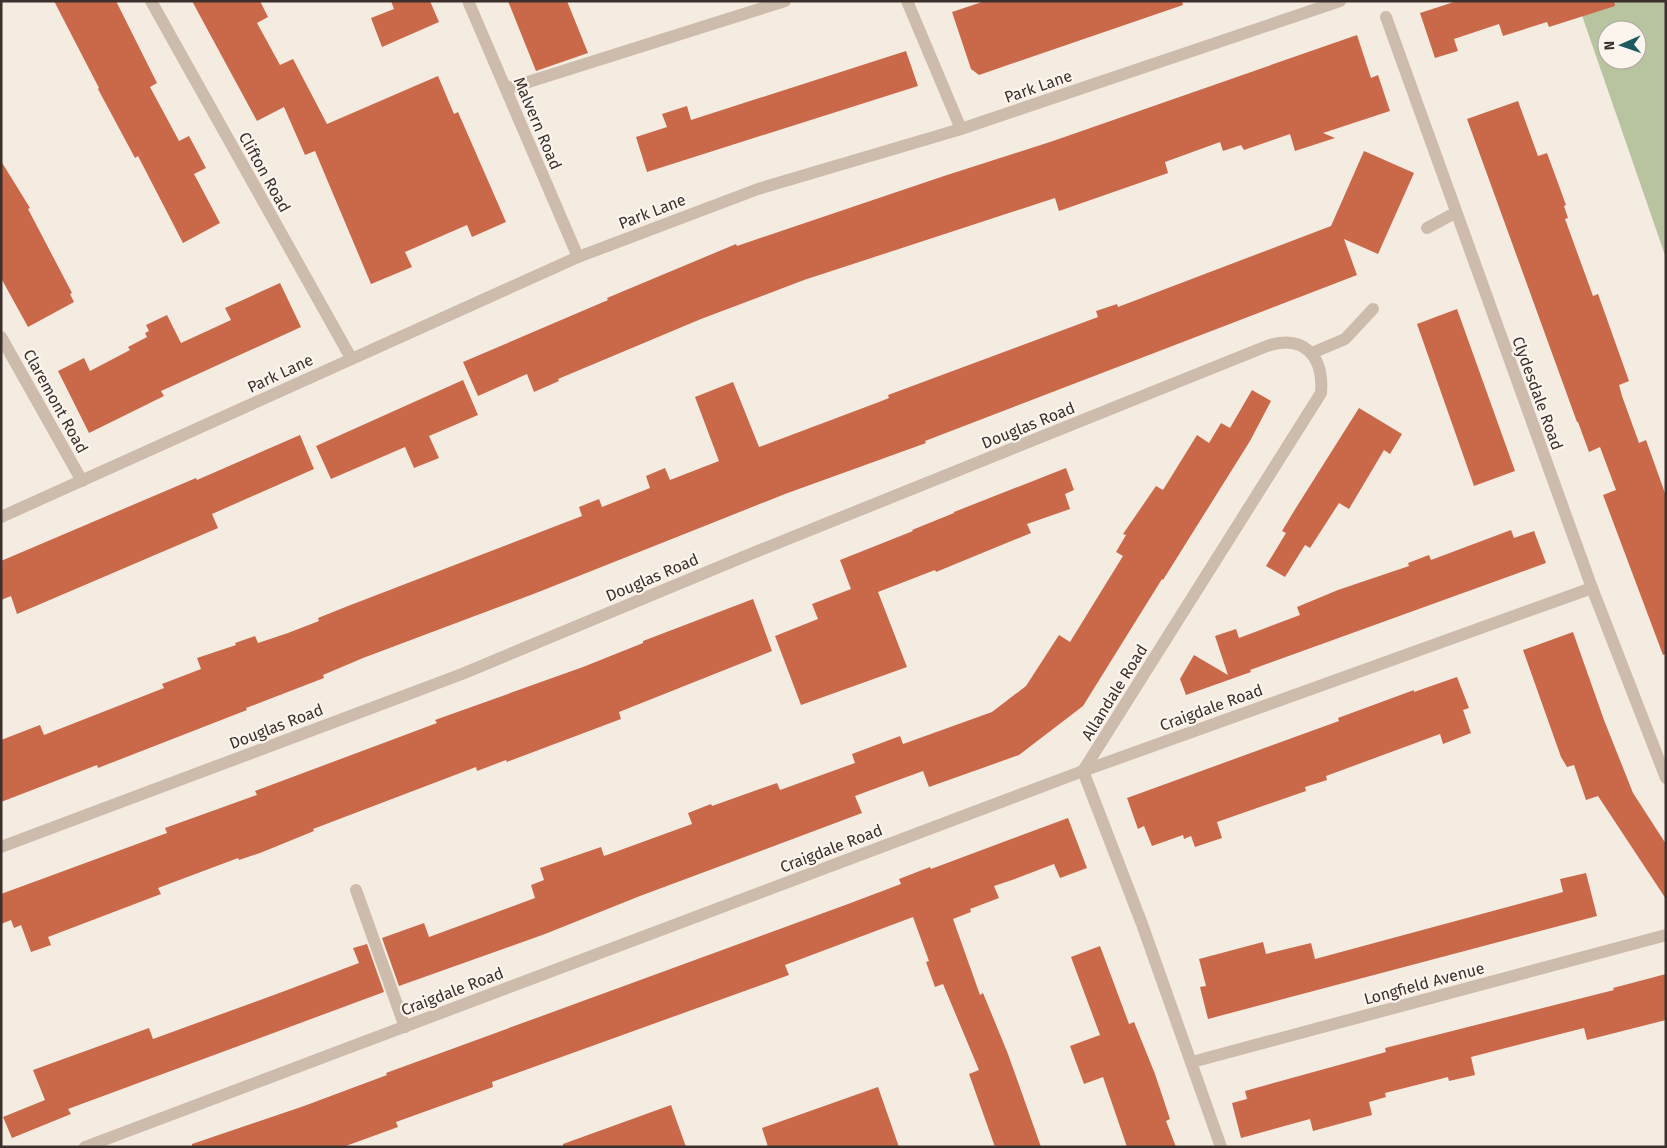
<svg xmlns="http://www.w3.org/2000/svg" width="1667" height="1148" viewBox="0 0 1667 1148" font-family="'Fira Sans',sans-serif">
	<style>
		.green { fill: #b8c49f; fill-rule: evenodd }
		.building { fill: #ca6949 }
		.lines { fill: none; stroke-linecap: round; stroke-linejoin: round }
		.minor { stroke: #cdbbab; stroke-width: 12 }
		.labels { text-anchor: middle; stroke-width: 4.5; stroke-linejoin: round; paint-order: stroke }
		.street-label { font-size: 16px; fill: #3b302b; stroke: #fbf5ee }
	</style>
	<rect width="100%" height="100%" fill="#f4ebe1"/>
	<path class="green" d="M 1577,1 L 1666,1 L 1666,258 ZM 1607,30 L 1637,30 L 1637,60 L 1607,60 Z"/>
	<g class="building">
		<path d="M 54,1 L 116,1 L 157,83 L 150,87 L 179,141 L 189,136 L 206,168 L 194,174 L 220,223 L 183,243 L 138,156 L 135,158 L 98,89 L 99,88 Z"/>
		<path d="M 192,1 L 260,1 L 268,17 L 257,23 L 280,65 L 293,59 L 327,124 L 438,76 L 454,114 L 458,112 L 506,222 L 472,237 L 467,225 L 405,252 L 412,267 L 371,284 L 315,151 L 305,155 L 284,107 L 257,121 Z"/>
		<path d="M 391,1 L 430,1 L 439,22 L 382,47 L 371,18 L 394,9 Z"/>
		<path d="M 508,1 L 567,1 L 588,53 L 536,71 Z"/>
		<path d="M 985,1 L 1182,1 L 1183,5 L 979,75 L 971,69 L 952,12 Z"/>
		<path d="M 1457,1 L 1614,1 L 1615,6 L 1549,27 L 1547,22 L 1503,36 L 1499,24 L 1454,39 L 1458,51 L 1435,58 L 1420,13 Z"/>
		<path d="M 1357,35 L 1371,78 L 1378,75 L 1390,111 L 1323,133 L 1335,138 L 1295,151 L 1290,134 L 1244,150 L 1241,145 L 1223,151 L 1220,142 L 1165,162 L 1168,173 L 1059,211 L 1055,198 L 804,280 L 701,319 L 558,379 L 559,381 L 534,392 L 527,374 L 478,396 L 463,362 L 608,300 L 607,298 L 736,244 L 737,246 L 944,176 L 1053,141 Z"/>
		<path d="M 906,51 L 918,86 L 647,172 L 636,137 L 667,127 L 662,114 L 687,106 L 691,120 Z"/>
		<path d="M 1518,101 L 1538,156 L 1547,153 L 1566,205 L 1564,206 L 1568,218 L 1565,219 L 1593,296 L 1598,294 L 1629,381 L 1619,385 L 1622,396 L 1639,443 L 1646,440 L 1666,496 L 1666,654 L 1663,655 L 1603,495 L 1616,490 L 1600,447 L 1589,452 L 1578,422 L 1577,422 L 1467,119 Z"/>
		<path d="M 1364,151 L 1414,173 L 1378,254 L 1344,239 L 1357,275 L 925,441 L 926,443 L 785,494 L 536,593 L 363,658 L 323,675 L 324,678 L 246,708 L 247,710 L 98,768 L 97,765 L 1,802 L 1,740 L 40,725 L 44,735 L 164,688 L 162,684 L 201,669 L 197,658 L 236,645 L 235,643 L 255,636 L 258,643 L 288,633 L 319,621 L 318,618 L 348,606 L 582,516 L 579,507 L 599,499 L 602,507 L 650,488 L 646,476 L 665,468 L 670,480 L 719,461 L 695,397 L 733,382 L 759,447 L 879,402 L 889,398 L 888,395 L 1098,317 L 1096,311 L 1117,304 L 1118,307 L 1331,226 Z"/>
		<path d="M 1,161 L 30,208 L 28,209 L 72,293 L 70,294 L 74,302 L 28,327 L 1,278 Z"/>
		<path d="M 280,283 L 301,327 L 161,391 L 164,396 L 89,433 L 58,371 L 84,358 L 90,371 L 130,350 L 128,347 L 147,337 L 145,333 L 149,331 L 146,325 L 167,315 L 181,343 L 231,320 L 225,308 Z"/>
		<path d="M 1457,309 L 1515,471 L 1474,486 L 1417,324 Z"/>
		<path d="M 463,380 L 478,415 L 429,436 L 439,458 L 414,468 L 405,447 L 331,479 L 316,446 Z"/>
		<path d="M 1252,390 L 1271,401 L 1250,441 L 1163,580 L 1162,579 L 1083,706 L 1019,755 L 929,787 L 923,771 L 890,783 L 855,796 L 862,813 L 640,896 L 545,934 L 399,986 L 382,938 L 424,923 L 429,937 L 535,898 L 531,885 L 544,880 L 540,868 L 601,847 L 604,856 L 692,824 L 688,813 L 711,804 L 712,806 L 777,783 L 780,790 L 855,763 L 852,754 L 900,736 L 903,744 L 992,712 L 1026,686 L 1059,635 L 1070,642 L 1123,556 L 1116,552 L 1126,535 L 1123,534 L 1156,486 L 1163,490 L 1197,435 L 1209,443 L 1221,423 L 1230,428 Z"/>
		<path d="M 1359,408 L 1402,434 L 1390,454 L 1384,450 L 1349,509 L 1339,503 L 1310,548 L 1305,545 L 1285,577 L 1266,566 L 1286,533 L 1282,531 L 1294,511 Z"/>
		<path d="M 300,435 L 314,469 L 212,514 L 218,528 L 17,614 L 11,596 L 1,600 L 1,561 L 196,478 L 197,480 Z"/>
		<path d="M 1066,468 L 1074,490 L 1065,494 L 1070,509 L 1027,524 L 1031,533 L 936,572 L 935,570 L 878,592 L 907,667 L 801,705 L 775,636 L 818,619 L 812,604 L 851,589 L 840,560 L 913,531 L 912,530 L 954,513 L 954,512 Z"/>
		<path d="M 1511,530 L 1514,538 L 1534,531 L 1546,563 L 1250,670 L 1251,672 L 1186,695 L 1180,679 L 1194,655 L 1228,675 L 1215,636 L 1236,629 L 1239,638 L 1263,629 L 1300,615 L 1297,607 L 1338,590 L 1409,566 L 1408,563 L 1429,555 L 1431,560 Z"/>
		<path d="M 753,599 L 772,651 L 619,712 L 621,719 L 507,762 L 506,760 L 477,771 L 476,767 L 313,829 L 314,831 L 260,853 L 239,860 L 238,858 L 158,888 L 161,894 L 48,937 L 51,945 L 31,952 L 21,925 L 14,928 L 11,920 L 1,924 L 1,894 L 167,833 L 165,828 L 257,795 L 255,791 L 437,723 L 435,720 L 583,667 L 643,643 L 643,641 Z"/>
		<path d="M 1573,632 L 1604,720 L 1633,793 L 1666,844 L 1666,899 L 1598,796 L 1586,800 L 1574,765 L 1567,767 L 1561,757 L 1523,650 Z"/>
		<path d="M 1457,677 L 1469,708 L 1463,710 L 1471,733 L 1443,744 L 1440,734 L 1326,776 L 1327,780 L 1305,787 L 1306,791 L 1217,822 L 1222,838 L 1195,847 L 1191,836 L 1184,839 L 1183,835 L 1152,846 L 1144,826 L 1138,829 L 1127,798 L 1339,721 L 1338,718 L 1414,690 L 1414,692 Z"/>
		<path d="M 1068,818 L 1087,868 L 1060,878 L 1054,864 L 1015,879 L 994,886 L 999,898 L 970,909 L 971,912 L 953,919 L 980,995 L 983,993 L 1008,1054 L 1041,1147 L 995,1147 L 969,1074 L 979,1070 L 943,984 L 935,987 L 926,962 L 929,961 L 913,917 L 785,965 L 789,975 L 492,1082 L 493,1087 L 396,1122 L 398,1127 L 343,1147 L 192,1147 L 192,1144 L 304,1106 L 387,1075 L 386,1073 L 848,904 L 901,884 L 899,879 L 930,867 L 931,869 Z"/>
		<path d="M 1586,873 L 1597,916 L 1208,1019 L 1200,987 L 1206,986 L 1199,959 L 1263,942 L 1266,954 L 1311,943 L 1315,959 L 1563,892 L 1560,879 Z"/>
		<path d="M 367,944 L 384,992 L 68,1109 L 71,1114 L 12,1138 L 3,1117 L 45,1100 L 33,1070 L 149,1028 L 153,1039 L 282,992 L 359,963 L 353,948 Z"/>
		<path d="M 1100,946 L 1129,1024 L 1134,1022 L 1155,1074 L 1170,1119 L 1166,1121 L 1176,1147 L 1127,1147 L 1103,1077 L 1084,1084 L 1070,1046 L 1100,1035 L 1071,957 Z"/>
		<path d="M 1666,974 L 1666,1020 L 1587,1040 L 1584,1028 L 1498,1050 L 1471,1057 L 1475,1075 L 1449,1081 L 1448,1077 L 1385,1093 L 1386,1097 L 1369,1102 L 1372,1115 L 1313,1131 L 1310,1119 L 1241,1138 L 1232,1103 L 1247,1099 L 1245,1091 L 1386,1052 L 1385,1048 L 1614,990 L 1613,988 Z"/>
		<path d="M 878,1087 L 899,1147 L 768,1147 L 762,1128 Z"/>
		<path d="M 671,1105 L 686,1147 L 563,1147 L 563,1144 Z"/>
	</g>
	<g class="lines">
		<g class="minor">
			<path d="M 151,1 L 351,358"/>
			<path d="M 468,1 L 578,257"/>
			<path d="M 907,1 L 961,129"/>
			<path d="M 1386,17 L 1592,588 L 1666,778"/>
			<path d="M 506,89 L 785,1"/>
			<path d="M 1427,228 L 1455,213"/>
			<path d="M 1,337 L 82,481"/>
			<path d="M 1312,353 L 1345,339 L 1373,309"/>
			<path d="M 1,517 L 578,257 L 758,189 L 961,129 L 1340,1"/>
			<path d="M 1,847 L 462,674 L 748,555 L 1267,346 C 1304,334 1324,356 1321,393 L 1083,771 L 1142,924 L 1221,1147"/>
			<path d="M 356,890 L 405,1027"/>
			<path d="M 1192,1062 L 1666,935"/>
			<path d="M 85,1147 L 1083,771 L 1592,588"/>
		</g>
	</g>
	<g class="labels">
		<g class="street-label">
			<text transform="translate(1038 86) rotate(-19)" y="6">Park Lane</text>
			<text transform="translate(538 123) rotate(67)" y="6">Malvern Road</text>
			<text transform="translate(265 172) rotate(61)" y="6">Clifton Road</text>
			<text transform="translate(652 211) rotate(-21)" y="6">Park Lane</text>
			<text transform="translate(280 373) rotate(-25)" y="6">Park Lane</text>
			<text transform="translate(1538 393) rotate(70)" y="6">Clydesdale Road</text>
			<text transform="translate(56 401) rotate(61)" y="6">Claremont Road</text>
			<text transform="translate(1028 425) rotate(-22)" y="6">Douglas Road</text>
			<text transform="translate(652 577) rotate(-23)" y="6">Douglas Road</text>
			<text transform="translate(1114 692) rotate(-58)" y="6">Allandale Road</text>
			<text transform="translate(1211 707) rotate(-20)" y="6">Craigdale Road</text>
			<text transform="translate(276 726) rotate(-21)" y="6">Douglas Road</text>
			<text transform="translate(831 848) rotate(-21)" y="6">Craigdale Road</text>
			<text transform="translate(1424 983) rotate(-15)" y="6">Longfield Avenue</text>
			<text transform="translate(452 991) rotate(-21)" y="6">Craigdale Road</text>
		</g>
	</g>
	<rect width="1667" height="1148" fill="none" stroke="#3b302b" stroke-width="5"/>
	<g transform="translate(1622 45) rotate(268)"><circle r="24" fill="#fbf5ee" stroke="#aea6a0"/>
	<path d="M0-4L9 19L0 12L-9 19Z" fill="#1e5a5f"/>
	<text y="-8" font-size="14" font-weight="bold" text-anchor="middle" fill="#3b302b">N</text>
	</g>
</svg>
